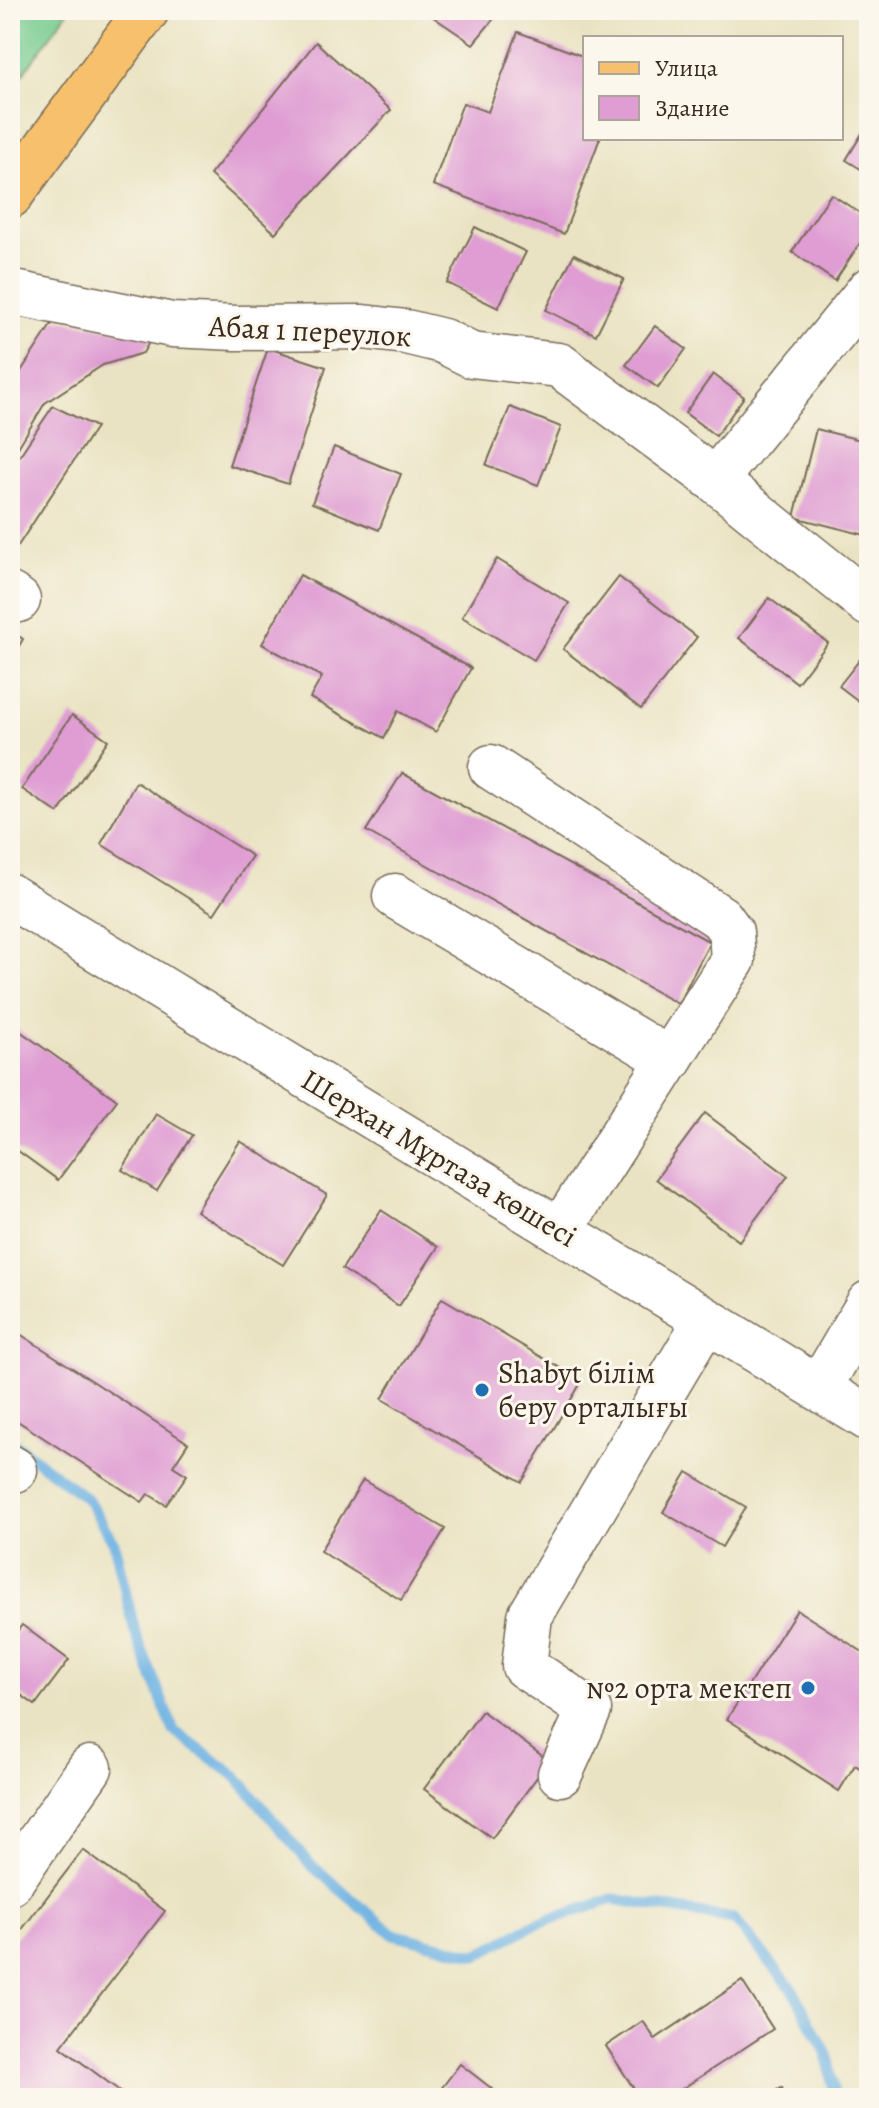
<svg xmlns="http://www.w3.org/2000/svg" width="879" height="2108" viewBox="0 0 879 2108" font-family="Alegreya,serif">
	<style>
		.green { fill: #76cb8f; stroke: #587a56; stroke-width: 2 }
		.lines { fill: none; stroke-linecap: round; stroke-linejoin: round }
		.stream { stroke: #6cb1e2; stroke-width: 11 }
		.building { fill: #df9dd3 }
		.minor-casing { stroke: #786b58; stroke-width: 47 }
		.major-casing { stroke: #786b58; stroke-width: 47 }
		.minor { stroke: #fff; stroke-width: 44 }
		.major { stroke: #f7c06c; stroke-width: 44 }
		.poi-dot { fill: #1f6fb2; stroke: #fbf7ec; stroke-width: 3 }
		.labels { text-anchor: middle; stroke-width: 6; stroke-linejoin: round; paint-order: stroke }
		.street-label { font-size: 30px; fill: #3b2a1e; stroke: #fbf7ec }
		.poi-label { font-size: 30px; fill: #3b2a1e; stroke: #fbf7ec; text-anchor: start }
	</style>
	<rect width="100%" height="100%" fill="#fbf7ec"/>
	<filter id="ink" filterUnits="userSpaceOnUse"><feTurbulence type="fractalNoise" baseFrequency=".0125" numOctaves="2"/><feDisplacementMap in="SourceGraphic" scale="16" xChannelSelector="R" yChannelSelector="G"/><feConvolveMatrix kernelMatrix="1 2 1 2 8 2 1 2 1" color-interpolation-filters="sRGB"/></filter>
	<filter id="wash" filterUnits="userSpaceOnUse"><feTurbulence type="fractalNoise" baseFrequency=".006" numOctaves="4" result="noise"/><feDisplacementMap in="SourceGraphic" scale="32" xChannelSelector="R" yChannelSelector="G"/><feGaussianBlur stdDeviation="1.8" result="paint"/><feColorMatrix in="noise" values="0 0 0 0 0 0 0 0 0 0 0 0 0 0 0 0 0 1.4 0 .05"/><feComposite in="paint" operator="in"/></filter>
	<g filter="url(#wash)">
		<rect width="100%" height="100%" fill="#eae3c3"/>
		<path class="green" d="M 10,10 L 69,10 L 10,92 Z"/>
		<g class="lines">
			<path class="stream" d="M 10,1440 L 88,1500 L 114,1543 L 135,1632 L 174,1731 L 237,1777 L 311,1865 L 393,1934 L 477,1955 L 533,1925 L 613,1899 L 734,1919 L 793,1990 L 827,2054 L 835,2098"/>
		</g>
		<g id="blocks">
			<g class="building">
				<path d="M 423,10 L 501,10 L 473,44 Z"/>
				<path d="M 518,32 L 585,57 L 585,138 L 600,138 L 564,234 L 433,185 L 463,103 L 488,112 Z"/>
				<path d="M 316,42 L 391,110 L 275,233 L 210,175 Z"/>
				<path d="M 869,122 L 869,174 L 846,160 Z"/>
				<path d="M 831,194 L 869,219 L 869,229 L 835,281 L 792,252 Z"/>
				<path d="M 475,227 L 526,252 L 498,308 L 447,283 Z"/>
				<path d="M 574,254 L 624,279 L 596,335 L 546,310 Z"/>
				<path d="M 55,319 L 152,337 L 143,353 L 103,365 L 45,403 L 10,461 L 10,388 Z"/>
				<path d="M 655,326 L 686,349 L 658,388 L 626,365 Z"/>
				<path d="M 268,348 L 326,367 L 288,484 L 229,465 Z"/>
				<path d="M 713,374 L 744,397 L 716,436 L 685,413 Z"/>
				<path d="M 53,406 L 96,427 L 10,558 L 10,470 Z"/>
				<path d="M 510,407 L 561,427 L 538,485 L 486,465 Z"/>
				<path d="M 816,429 L 869,442 L 869,536 L 794,517 Z"/>
				<path d="M 334,447 L 401,474 L 379,530 L 312,503 Z"/>
				<path d="M 497,559 L 569,603 L 534,660 L 462,617 Z"/>
				<path d="M 300,575 L 471,668 L 436,732 L 398,711 L 384,738 L 310,698 L 322,677 L 262,644 Z"/>
				<path d="M 619,577 L 697,637 L 641,709 L 563,649 Z"/>
				<path d="M 769,598 L 828,643 L 797,683 L 739,638 Z"/>
				<path d="M 10,630 L 23,639 L 10,661 Z"/>
				<path d="M 869,648 L 869,709 L 839,686 Z"/>
				<path d="M 72,715 L 108,740 L 58,813 L 22,789 Z"/>
				<path d="M 402,773 L 710,942 L 678,1004 L 366,831 Z"/>
				<path d="M 136,782 L 252,856 L 214,914 L 101,844 Z"/>
				<path d="M 10,1024 L 117,1100 L 58,1180 L 10,1145 Z"/>
				<path d="M 705,1113 L 788,1176 L 739,1241 L 656,1179 Z"/>
				<path d="M 156,1114 L 192,1135 L 157,1191 L 122,1170 Z"/>
				<path d="M 240,1141 L 327,1195 L 283,1265 L 196,1211 Z"/>
				<path d="M 381,1210 L 438,1247 L 399,1306 L 342,1269 Z"/>
				<path d="M 442,1298 L 582,1381 L 522,1482 L 382,1399 Z"/>
				<path d="M 20,1334 L 188,1443 L 173,1466 L 187,1475 L 166,1505 L 148,1494 L 142,1502 L 10,1416 L 10,1349 Z"/>
				<path d="M 687,1472 L 746,1507 L 722,1547 L 663,1512 Z"/>
				<path d="M 363,1480 L 445,1529 L 401,1600 L 320,1551 Z"/>
				<path d="M 797,1610 L 869,1656 L 869,1774 L 855,1765 L 839,1791 L 727,1719 Z"/>
				<path d="M 22,1625 L 69,1660 L 35,1705 L 10,1687 L 10,1641 Z"/>
				<path d="M 482,1711 L 549,1761 L 492,1838 L 424,1789 Z"/>
				<path d="M 83,1850 L 165,1911 L 61,2047 L 129,2098 L 10,2098 L 10,1945 Z"/>
				<path d="M 742,1981 L 773,2029 L 668,2098 L 640,2098 L 606,2046 L 643,2021 L 655,2039 Z"/>
				<path d="M 460,2064 L 504,2098 L 434,2098 Z"/>
				<path d="M 782,2088 L 786,2098 L 753,2098 L 753,2097 Z"/>
			</g>
		</g>
	</g>
	<g filter="url(#ink)">
		<use href="#blocks" fill-opacity="0" stroke="#786b58" stroke-width="2"/>
		<g class="lines">
			<g class="minor-casing">
				<g id="minor">
					<path d="M 10,292 L 172,325 L 236,328 L 363,327 L 406,332 L 443,341 L 471,355 L 559,365 L 715,480 L 869,604"/>
					<path d="M 715,480 L 869,290"/>
					<path d="M 10,595 L 18,600"/>
					<path d="M 491,767 L 721,918 L 731,932 L 733,960 L 560,1231"/>
					<path d="M 10,896 L 869,1419"/>
					<path d="M 395,896 L 670,1060"/>
					<path d="M 819,1388 L 869,1303"/>
					<path d="M 10,1467 L 15,1470"/>
					<path d="M 560,1774 L 589,1710 L 524,1666 L 530,1616 L 706,1320"/>
					<path d="M 10,1883 L 90,1768"/>
				</g>
			</g>
			<g class="major-casing">
				<path id="major" d="M 10,196 L 147,10"/>
			</g>
			<use href="#minor" class="minor"/>
			<use href="#major" class="major"/>
		</g>
	</g>
	<g class="poi-dot">
		<circle cx="482" cy="1390" r="8"/>
		<circle cx="808" cy="1688" r="8"/>
	</g>
	<g class="labels">
		<g class="street-label">
			<text transform="translate(310 331) rotate(3)" y="10">Абая 1 переулок</text>
			<text transform="translate(439 1158) rotate(31)" y="10">Шерхан Мұртаза көшесі</text>
		</g>
		<g class="poi-label">
			<text x="498" y="1383">Shabyt білім<tspan x="498" dy="34">беру орталығы</tspan></text>
			<text x="792" y="1698" text-anchor="end">№2 орта мектеп</text>
		</g>
	</g>
	<rect width="879" height="2108" fill="none" stroke="#fbf7ec" stroke-width="40"/>
	<rect x="583" y="36" width="260" height="104" fill="#fbf7ec" stroke="#aea59a" stroke-width="2"/>
	<rect x="599" y="62" width="40" height="12" fill="#f7c06c" stroke="#aea59a" stroke-width="2"/>
	<text x="655" y="76" font-size="24" fill="#3b2a1e">Улица</text>
	<rect x="599" y="96" width="40" height="24" fill="#df9dd3" stroke="#aea59a" stroke-width="2"/>
	<text x="655" y="116" font-size="24" fill="#3b2a1e">Здание</text>
</svg>
